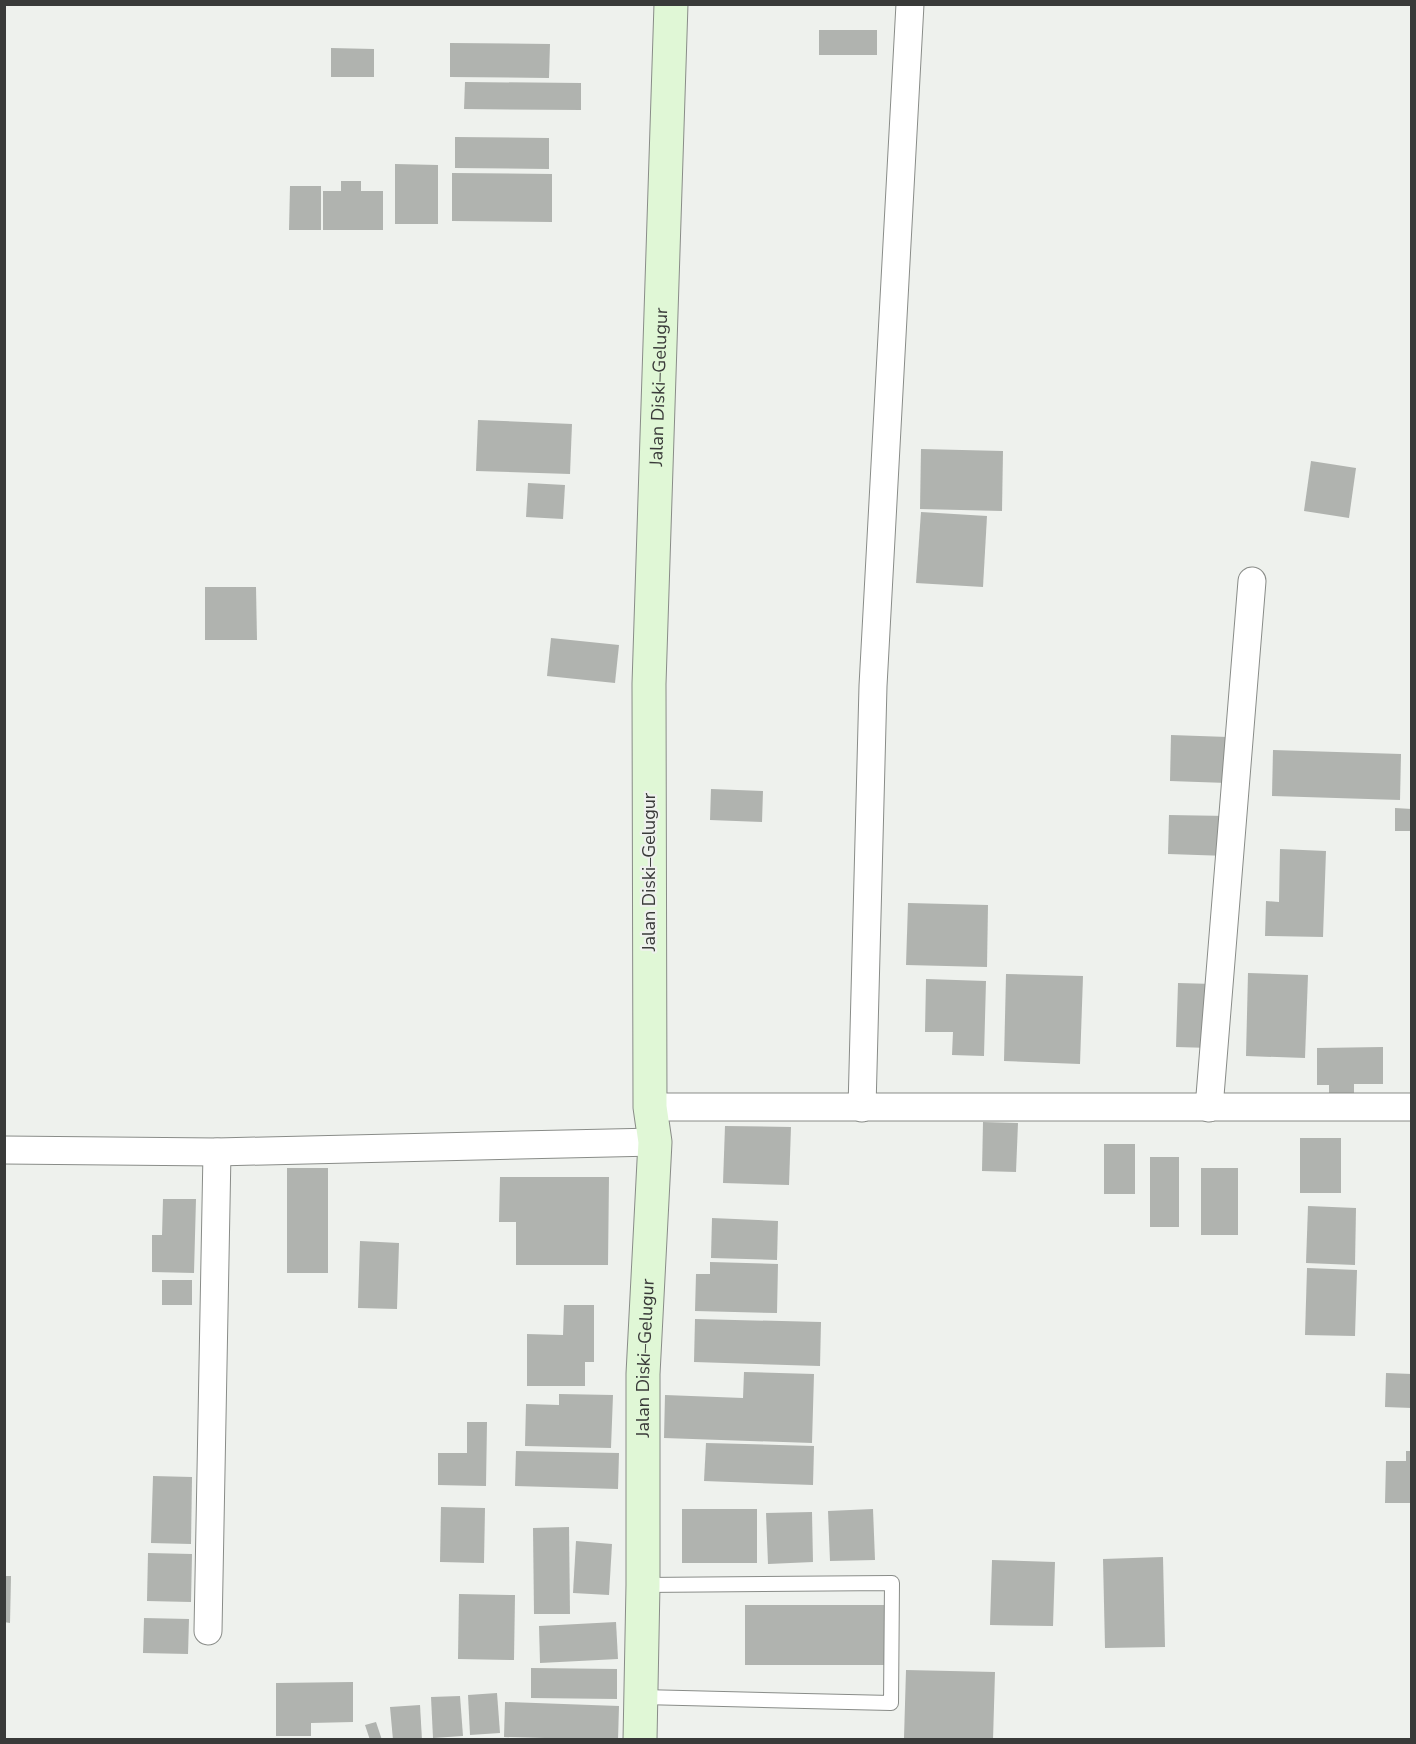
<svg xmlns="http://www.w3.org/2000/svg" width="1416" height="1744" viewBox="0 0 1416 1744" font-family="'Nunito Sans',sans-serif">
	<style>
		.building { fill: #b0b3af }
		.lines { fill: none; stroke-linecap: round; stroke-linejoin: round }
		.lane-casing { stroke: #898c88; stroke-width: 16 }
		.street-casing { stroke: #898c88; stroke-width: 29 }
		.secondary-casing { stroke: #898c88; stroke-width: 35 }
		.lane { stroke: #fff; stroke-width: 14 }
		.street { stroke: #fff; stroke-width: 27 }
		.secondary { stroke: #e0f7d6; stroke-width: 33 }
		.labels { text-anchor: middle; stroke-width: 4.5; stroke-linejoin: round; paint-order: stroke }
		.street-label { font-size: 18px; fill: #393a39; stroke: #eef1ed }
	</style>
	<rect width="100%" height="100%" fill="#eef1ed"/>
	<g class="building">
		<rect x="819" y="30" width="58" height="25"/>
		<path d="M 450,43 L 550,44 L 549,78 L 450,77 Z"/>
		<path d="M 331,48 L 374,49 L 374,77 L 331,77 Z"/>
		<path d="M 465,82 L 581,83 L 581,110 L 464,109 Z"/>
		<path d="M 455,137 L 549,138 L 549,169 L 455,168 Z"/>
		<path d="M 395,164 L 438,165 L 438,224 L 395,224 Z"/>
		<path d="M 452,173 L 552,174 L 552,222 L 452,221 Z"/>
		<path d="M 341,181 L 361,181 L 361,191 L 383,191 L 383,230 L 323,230 L 323,191 L 341,191 Z"/>
		<path d="M 290,186 L 321,186 L 321,230 L 289,230 Z"/>
		<path d="M 478,420 L 572,424 L 570,474 L 476,471 Z"/>
		<path d="M 921,449 L 1003,451 L 1002,511 L 920,509 Z"/>
		<path d="M 1311,461 L 1356,468 L 1349,518 L 1304,511 Z"/>
		<path d="M 528,483 L 565,485 L 563,519 L 526,517 Z"/>
		<path d="M 921,512 L 987,516 L 983,587 L 916,583 Z"/>
		<path d="M 205,587 L 256,587 L 257,640 L 205,640 Z"/>
		<path d="M 551,638 L 619,645 L 615,683 L 547,676 Z"/>
		<path d="M 1171,735 L 1228,737 L 1227,783 L 1170,781 Z"/>
		<path d="M 1273,750 L 1401,754 L 1400,800 L 1272,796 Z"/>
		<path d="M 711,789 L 763,791 L 762,822 L 710,820 Z"/>
		<path d="M 1395,808 L 1412,809 L 1412,831 L 1395,831 Z"/>
		<path d="M 1169,815 L 1228,816 L 1227,856 L 1168,854 Z"/>
		<path d="M 1280,849 L 1326,851 L 1323,937 L 1265,936 L 1266,901 L 1279,902 Z"/>
		<path d="M 908,903 L 988,905 L 987,967 L 906,965 Z"/>
		<path d="M 1248,973 L 1308,975 L 1305,1058 L 1246,1056 Z"/>
		<path d="M 1006,974 L 1083,976 L 1080,1064 L 1004,1061 Z"/>
		<path d="M 926,979 L 986,981 L 984,1056 L 952,1055 L 953,1032 L 925,1032 Z"/>
		<path d="M 1178,983 L 1213,984 L 1211,1048 L 1176,1047 Z"/>
		<path d="M 1383,1047 L 1383,1084 L 1354,1084 L 1354,1095 L 1329,1095 L 1329,1085 L 1317,1085 L 1317,1048 Z"/>
		<path d="M 983,1122 L 1018,1123 L 1016,1172 L 982,1171 Z"/>
		<path d="M 725,1126 L 791,1127 L 789,1185 L 723,1183 Z"/>
		<rect x="1300" y="1138" width="41" height="55"/>
		<rect x="1104" y="1144" width="31" height="50"/>
		<rect x="1150" y="1157" width="29" height="70"/>
		<rect x="287" y="1168" width="41" height="105"/>
		<rect x="1201" y="1168" width="37" height="67"/>
		<path d="M 500,1177 L 609,1177 L 608,1265 L 516,1265 L 516,1222 L 499,1222 Z"/>
		<path d="M 163,1199 L 196,1199 L 194,1273 L 152,1272 L 152,1235 L 162,1235 Z"/>
		<path d="M 1308,1206 L 1356,1208 L 1355,1265 L 1306,1263 Z"/>
		<path d="M 712,1218 L 778,1221 L 777,1260 L 711,1258 Z"/>
		<path d="M 360,1241 L 399,1243 L 397,1309 L 358,1308 Z"/>
		<path d="M 710,1262 L 778,1264 L 777,1313 L 695,1311 L 696,1274 L 710,1274 Z"/>
		<path d="M 1307,1268 L 1357,1270 L 1355,1336 L 1305,1335 Z"/>
		<rect x="162" y="1280" width="30" height="25"/>
		<path d="M 564,1305 L 594,1305 L 594,1362 L 585,1362 L 585,1386 L 527,1386 L 527,1334 L 563,1335 Z"/>
		<path d="M 695,1319 L 821,1322 L 820,1366 L 694,1362 Z"/>
		<path d="M 744,1372 L 814,1374 L 812,1443 L 664,1438 L 665,1395 L 743,1398 Z"/>
		<path d="M 1386,1373 L 1412,1374 L 1412,1408 L 1385,1407 Z"/>
		<path d="M 559,1394 L 613,1395 L 611,1448 L 525,1446 L 526,1404 L 559,1405 Z"/>
		<path d="M 467,1422 L 487,1422 L 486,1486 L 438,1485 L 438,1453 L 467,1453 Z"/>
		<path d="M 706,1443 L 814,1446 L 813,1485 L 704,1481 Z"/>
		<path d="M 516,1451 L 619,1453 L 618,1489 L 515,1486 Z"/>
		<path d="M 1406,1451 L 1412,1451 L 1412,1503 L 1385,1503 L 1386,1461 L 1406,1461 Z"/>
		<path d="M 153,1476 L 192,1477 L 191,1544 L 151,1543 Z"/>
		<path d="M 441,1507 L 485,1508 L 484,1563 L 440,1562 Z"/>
		<rect x="682" y="1509" width="75" height="54"/>
		<path d="M 873,1509 L 875,1560 L 830,1561 L 828,1511 Z"/>
		<path d="M 812,1512 L 813,1562 L 768,1564 L 766,1513 Z"/>
		<path d="M 569,1527 L 570,1614 L 534,1614 L 533,1528 Z"/>
		<path d="M 576,1541 L 612,1544 L 609,1595 L 573,1593 Z"/>
		<path d="M 148,1553 L 192,1554 L 191,1602 L 147,1601 Z"/>
		<path d="M 1163,1557 L 1165,1647 L 1105,1648 L 1103,1559 Z"/>
		<path d="M 992,1560 L 1055,1562 L 1053,1626 L 990,1625 Z"/>
		<path d="M 4,1576 L 11,1576 L 10,1623 L 4,1622 Z"/>
		<path d="M 459,1594 L 515,1595 L 514,1660 L 458,1659 Z"/>
		<rect x="745" y="1605" width="140" height="60"/>
		<path d="M 144,1618 L 189,1619 L 188,1654 L 143,1653 Z"/>
		<path d="M 616,1622 L 618,1659 L 540,1663 L 539,1626 Z"/>
		<path d="M 531,1668 L 617,1669 L 617,1699 L 531,1698 Z"/>
		<path d="M 906,1670 L 995,1672 L 993,1740 L 904,1738 Z"/>
		<path d="M 353,1682 L 353,1722 L 311,1723 L 311,1736 L 276,1736 L 276,1683 Z"/>
		<path d="M 497,1693 L 500,1733 L 470,1735 L 468,1695 Z"/>
		<path d="M 460,1696 L 463,1736 L 433,1738 L 431,1697 Z"/>
		<path d="M 505,1702 L 619,1706 L 618,1740 L 504,1737 Z"/>
		<path d="M 420,1705 L 422,1740 L 393,1740 L 390,1707 Z"/>
		<path d="M 376,1722 L 382,1740 L 370,1740 L 365,1725 Z"/>
	</g>
	<g class="lines">
		<g class="lane-casing">
			<path id="lane" d="M 642,1697 L 891,1703 L 892,1583 L 643,1585"/>
		</g>
		<g class="street-casing">
			<g id="street">
				<path d="M 650,1107 L 1412,1107"/>
				<path d="M 862,1108 L 873,686 L 910,4"/>
				<path d="M 1209,1108 L 1252,581"/>
				<path d="M 4,1150 L 217,1152 L 655,1142"/>
				<path d="M 208,1631 L 217,1152"/>
			</g>
		</g>
		<g class="secondary-casing">
			<g id="secondary">
				<path id="s1" d="M 640,1740 L 643,1585 L 643,1374 L 655,1142 L 650,1107 L 649,684 L 671,4"/>
			</g>
		</g>
		<use href="#lane" class="lane"/>
		<use href="#street" class="street"/>
		<use href="#secondary" class="secondary"/>
	</g>
	<g class="labels">
		<g class="street-label">
			<text dy="6" stroke="none"><textPath href="#s1" startOffset="1354">Jalan Diski–Gelugur</textPath></text>
			<text transform="translate(649 872) rotate(-90)" y="6">Jalan Diski–Gelugur</text>
			<text dy="6" stroke="none"><textPath href="#s1" startOffset="382">Jalan Diski–Gelugur</textPath></text>
		</g>
	</g>
	<rect width="1416" height="1744" fill="none" stroke="#393a39" stroke-width="12"/>
</svg>
